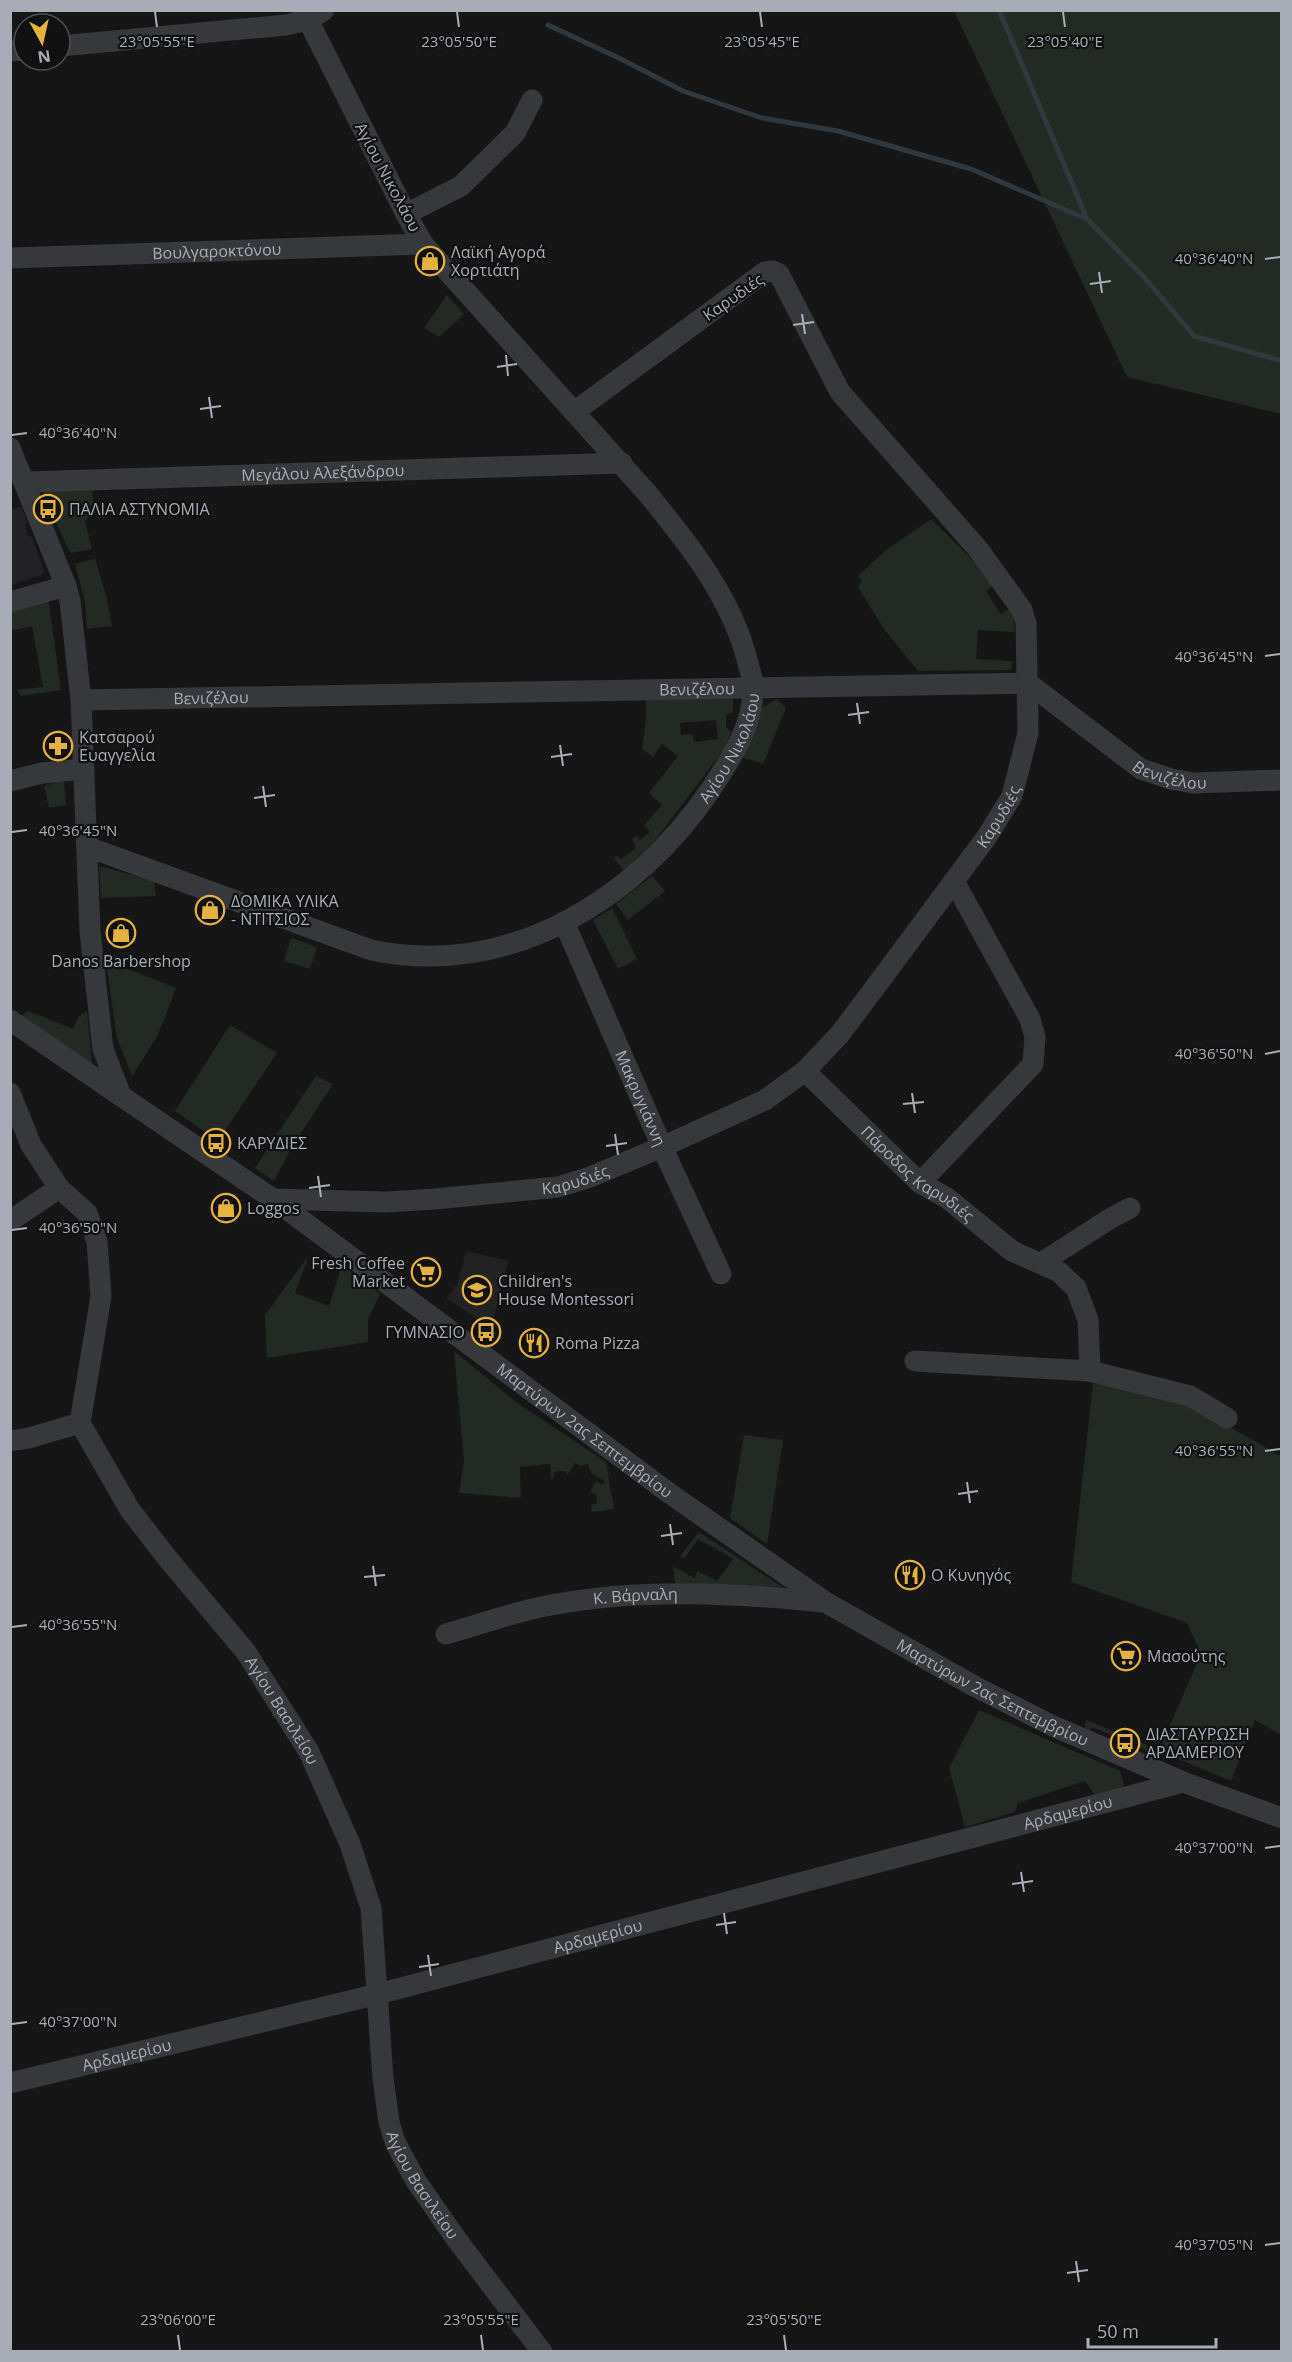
<svg xmlns="http://www.w3.org/2000/svg" width="1292" height="2362" viewBox="0 0 1292 2362" font-family="'Open Sans',sans-serif">
	<style>
		.built { fill: #222224 }
		.green { fill: #222a23; fill-rule: evenodd }
		.lines { fill: none; stroke-linecap: round; stroke-linejoin: round }
		.stream { stroke: #30383f; stroke-width: 5 }
		.minor { stroke: #37383c; stroke-width: 21 }
		.ticks { fill: none; stroke: #a8acb6; stroke-width: 2 }
		.labels { text-anchor: middle; stroke-width: 4.5; stroke-linejoin: round; paint-order: stroke }
		.street-label { font-size: 16px; fill: #a8acb6; stroke: #111112 }
		.poi-label { font-size: 16px; fill: #a8acb6; stroke: #111112; text-anchor: start }
		.ticks-label { font-size: 15px; text-anchor: middle; fill: #a8acb6; stroke: #111112; stroke-width: 4.5; stroke-linejoin: round; paint-order: stroke }
	</style>
	<rect width="100%" height="100%" fill="#161617"/>
	<g class="built">
		<path d="M 21,506 L 27,521 L 25,525 L 28,535 L 32,537 L 45,574 L 11,585 L 11,510 Z"/>
		<path d="M 466,1251 L 508,1261 L 491,1328 L 446,1298 L 457,1285 Z"/>
	</g>
	<g class="green">
		<path d="M 954,11 L 1281,11 L 1281,414 L 1127,377 Z"/>
		<path d="M 447,295 L 464,314 L 439,337 L 424,328 Z"/>
		<path d="M 92,484 L 94,513 L 85,521 L 92,549 L 70,553 L 42,491 Z"/>
		<path d="M 931,519 L 996,583 L 986,591 L 1001,614 L 1012,607 L 1015,632 L 978,630 L 976,659 L 1013,661 L 1011,670 L 918,671 L 884,629 L 858,587 L 862,581 L 858,576 L 885,551 Z"/>
		<path d="M 95,559 L 106,595 L 112,626 L 87,629 L 85,601 L 75,564 Z"/>
		<path d="M 48,596 L 61,690 L 21,696 L 17,690 L 43,687 L 32,626 L 11,631 L 10,608 Z"/>
		<path d="M 646,695 L 733,698 L 733,712 L 726,715 L 726,727 L 731,732 L 725,748 L 656,839 L 624,871 L 614,858 L 617,856 L 621,859 L 636,848 L 632,839 L 637,835 L 640,840 L 650,832 L 644,825 L 662,805 L 649,793 L 678,756 L 662,744 L 653,757 L 642,749 L 646,719 ZM 716,720 L 718,739 L 694,742 L 693,734 L 681,735 L 680,723 Z"/>
		<path d="M 777,699 L 786,708 L 763,764 L 741,757 L 760,709 Z"/>
		<path d="M 64,780 L 66,805 L 49,808 L 44,786 Z"/>
		<path d="M 99,866 L 154,881 L 156,896 L 101,898 Z"/>
		<path d="M 652,876 L 665,891 L 628,920 L 616,904 Z"/>
		<path d="M 612,908 L 637,959 L 618,969 L 593,920 Z"/>
		<path d="M 291,938 L 317,947 L 310,969 L 284,961 Z"/>
		<path d="M 105,955 L 116,955 L 118,965 L 176,988 L 158,1035 L 132,1076 L 117,1038 Z"/>
		<path d="M 28,1011 L 73,1029 L 79,1016 L 87,1011 L 92,1064 L 19,1018 Z"/>
		<path d="M 230,1025 L 277,1053 L 218,1141 L 175,1111 Z"/>
		<path d="M 316,1076 L 333,1084 L 293,1145 L 274,1181 L 255,1168 Z"/>
		<path d="M 309,1255 L 295,1293 L 329,1306 L 342,1265 L 380,1294 L 368,1319 L 368,1342 L 267,1358 L 265,1315 Z"/>
		<path d="M 454,1351 L 516,1402 L 606,1462 L 614,1509 L 592,1512 L 591,1505 L 597,1503 L 596,1495 L 590,1492 L 596,1481 L 602,1485 L 605,1482 L 591,1473 L 588,1464 L 580,1466 L 575,1463 L 568,1474 L 564,1471 L 554,1472 L 554,1478 L 551,1479 L 550,1464 L 520,1467 L 521,1498 L 459,1493 L 464,1461 Z"/>
		<path d="M 1093,1383 L 1182,1400 L 1281,1456 L 1281,1735 L 1255,1720 L 1231,1781 L 1159,1751 L 1157,1755 L 1092,1727 L 1090,1731 L 1085,1728 L 1086,1720 L 1159,1750 L 1201,1654 L 1187,1623 L 1071,1582 Z"/>
		<path d="M 744,1435 L 783,1440 L 767,1544 L 730,1518 Z"/>
		<path d="M 699,1532 L 782,1587 L 675,1584 L 673,1566 L 694,1578 L 698,1571 L 717,1581 L 733,1559 L 698,1539 L 684,1559 L 680,1556 Z"/>
		<path d="M 979,1710 L 1120,1771 L 1124,1785 L 1120,1789 L 1096,1796 L 1085,1781 L 1018,1803 L 1015,1812 L 965,1827 L 949,1768 Z"/>
	</g>
	<g class="lines">
		<g class="stream">
			<path d="M 999,10 L 1087,219"/>
			<path d="M 548,25 L 621,59 L 683,91 L 762,118 L 838,131 L 971,169 L 1087,219 L 1143,276 L 1194,336 L 1282,361"/>
		</g>
		<g class="minor">
			<path d="M 60,46 L 286,25 L 308,20 L 324,10"/>
			<path d="M 10,51 L 24,50"/>
			<path d="M 406,214 L 461,186 L 515,133 L 532,100"/>
			<path id="s1" d="M 10,258 L 423,244"/>
			<path id="s2" d="M 10,448 L 66,586 L 70,601 L 81,700 L 90,931 L 103,1049 L 121,1096 L 273,1199 L 669,1493 L 827,1603 L 974,1686 L 1053,1726 L 1183,1782 L 1282,1818"/>
			<path id="s3" d="M 26,482 L 622,463"/>
			<path d="M 10,602 L 66,586"/>
			<path id="s4" d="M 81,700 L 1028,683 L 1141,769 L 1171,779 L 1193,783 L 1282,780"/>
			<path d="M 10,781 L 42,773 L 84,769"/>
			<path id="s5" d="M 88,847 L 371,950 C 509,979 636,900 711,789 C 730,760 753,726 753,690 C 754,681 750,672 748,663 C 732,598 689,544 647,493 L 423,244 L 406,214 L 303,10"/>
			<path id="s6" d="M 564,922 L 662,1147 L 721,1274"/>
			<path d="M 10,1020 L 121,1096"/>
			<path id="s7" d="M 805,1071 L 920,1183 L 947,1198 L 1012,1251 L 1059,1272 L 1076,1288 L 1088,1320 L 1090,1371"/>
			<path id="s8" d="M 10,1093 L 31,1145 L 59,1188 L 87,1213 L 97,1242 L 101,1296 L 80,1423 L 130,1510 L 168,1559 L 246,1652 L 309,1752 L 350,1844 L 371,1908 L 383,2078 L 389,2122 L 395,2142 L 416,2181 L 457,2240 L 542,2352"/>
			<path d="M 920,1183 L 1033,1064 L 1035,1037 L 1030,1019 L 954,881"/>
			<path id="s9" d="M 273,1199 L 386,1202 L 435,1199 L 558,1187 L 590,1177 L 662,1147 L 765,1100 L 805,1071 L 840,1034 L 882,978 L 986,838 L 1012,796 L 1028,733 L 1026,623 L 1022,610 L 978,549 L 840,392 L 779,274 L 773,271 L 765,272 L 574,412"/>
			<path d="M 10,1221 L 59,1188"/>
			<path d="M 1041,1263 L 1111,1218 L 1130,1208"/>
			<path d="M 915,1361 L 1090,1371 L 1190,1396 L 1227,1418"/>
			<path d="M 10,1441 L 29,1438 L 80,1423"/>
			<path id="s10" d="M 446,1634 C 481,1624 516,1611 551,1605 C 641,1588 734,1593 824,1602"/>
			<path id="s11" d="M 10,2083 L 378,1994 L 1183,1782"/>
		</g>
	</g>
	<path class="ticks" d="M 155,12 L 157,27M 457,12 L 459,27M 760,12 L 762,27M 1063,12 L 1065,27M 1265,259 L 1280,257M 1099,272 L 1102,293M 1090,284 L 1111,281M 802,314 L 805,334M 793,325 L 814,322M 506,355 L 508,376M 497,367 L 517,364M 209,397 L 212,418M 200,409 L 221,406M 12,435 L 27,433M 1265,656 L 1280,654M 857,703 L 860,724M 848,715 L 869,712M 560,745 L 563,766M 551,757 L 572,754M 263,786 L 266,807M 254,798 L 275,795M 12,832 L 27,830M 1265,1054 L 1280,1051M 912,1093 L 915,1113M 903,1104 L 924,1102M 615,1134 L 618,1155M 606,1146 L 627,1143M 318,1176 L 321,1197M 309,1188 L 330,1185M 12,1230 L 27,1228M 1265,1451 L 1280,1449M 967,1482 L 970,1503M 958,1494 L 978,1491M 670,1524 L 673,1545M 661,1536 L 682,1533M 373,1566 L 376,1586M 364,1577 L 385,1575M 12,1627 L 27,1625M 1265,1848 L 1280,1846M 1021,1872 L 1024,1892M 1012,1884 L 1033,1881M 724,1913 L 727,1934M 716,1925 L 736,1922M 428,1955 L 431,1976M 419,1967 L 439,1964M 12,2024 L 27,2022M 1265,2245 L 1280,2243M 1076,2261 L 1079,2282M 1067,2273 L 1088,2270M 178,2335 L 180,2350M 481,2335 L 483,2350M 784,2335 L 786,2350"/>
	<defs>
		<g id="shop-ring" transform="scale(1.5)"><circle r="9.5" fill="#111112" stroke="#e5b240" stroke-width="1.5"/><path d="M-5-2.5h2.3a2.7 3.5 0 0 1 5.4 0H5L5.5 6h-11ZM-1.5-2.5h3a1.5 2.3 0 0 0-3 0Z" fill="#e5b240"/></g>
		<g id="bus-ring" transform="scale(1.5)"><circle r="9.5" fill="#111112" stroke="#e5b240" stroke-width="1.5"/><path d="M-5-6H5V4H4V6H2V4H-2V6H-4V4H-5ZM-3.5-4V0h7V-4ZM-3.5 1.2v1.5H-2V1.2ZM2 1.2v1.5H3.5V1.2Z" fill="#e5b240"/></g>
		<g id="pharmacy-ring" transform="scale(1.5)"><circle r="9.5" fill="#111112" stroke="#e5b240" stroke-width="1.5"/><path d="M-2-6h4v4h4v4h-4v4h-4v-4h-4v-4h4Z" fill="#e5b240"/></g>
		<g id="supermarket-ring" transform="scale(1.5)"><circle r="9.5" fill="#111112" stroke="#e5b240" stroke-width="1.5"/><path d="M-6-5.5h2.5l.6 2H6L4.5 2H-2.5L-4.4-4H-6ZM-1.5 3.2a1.3 1.3 0 1 0 .1 0ZM3 3.2a1.3 1.3 0 1 0 .1 0Z" fill="#e5b240"/></g>
		<g id="school-ring" transform="scale(1.5)"><circle r="9.5" fill="#111112" stroke="#e5b240" stroke-width="1.5"/><path d="M0-5L7-2L0 1L-7-2ZM-4 1L0 2.5L4 1V4Q0 6-4 4Z" fill="#e5b240"/></g>
		<g id="restaurant-ring" transform="scale(1.5)"><circle r="9.5" fill="#111112" stroke="#e5b240" stroke-width="1.5"/><path d="M-5-6h1v4h1v-4h1v4h1v-4h1v5L-1.5 .5V6h-2V.5L-5-1ZM5-6V6H3V1.5H1.5Q1.5-4 5-6Z" fill="#e5b240"/></g>
	</defs>
	<g fill-rule="evenodd">
		<use href="#shop-ring" x="430" y="261"/>
		<use href="#bus-ring" x="48" y="509"/>
		<use href="#pharmacy-ring" x="58" y="746"/>
		<use href="#shop-ring" x="210" y="910"/>
		<use href="#shop-ring" x="121" y="933"/>
		<use href="#bus-ring" x="216" y="1143"/>
		<use href="#shop-ring" x="226" y="1208"/>
		<use href="#supermarket-ring" x="426" y="1272"/>
		<use href="#school-ring" x="477" y="1290"/>
		<use href="#bus-ring" x="486" y="1332"/>
		<use href="#restaurant-ring" x="534" y="1343"/>
		<use href="#restaurant-ring" x="910" y="1575"/>
		<use href="#supermarket-ring" x="1126" y="1656"/>
		<use href="#bus-ring" x="1125" y="1743"/>
	</g>
	<g class="labels">
		<g class="street-label">
			<text transform="translate(388 177) rotate(62)" y="6">Αγίου Νικολάου</text>
			<text dy="6" stroke="none"><textPath href="#s1" startOffset="207">Βουλγαροκτόνου</textPath></text>
			<text transform="translate(733 297) rotate(-35)" y="6">Καρυδιές</text>
			<text dy="6" stroke="none"><textPath href="#s3" startOffset="297">Μεγάλου Αλεξάνδρου</textPath></text>
			<text dy="6" stroke="none"><textPath href="#s4" startOffset="616">Βενιζέλου</textPath></text>
			<text dy="6" stroke="none"><textPath href="#s4" startOffset="130">Βενιζέλου</textPath></text>
			<text dy="6" stroke="none"><textPath href="#s5" startOffset="746">Αγίου Νικολάου</textPath></text>
			<text dy="6" stroke="none"><textPath href="#s4" startOffset="1119">Βενιζέλου</textPath></text>
			<text dy="6" stroke="none"><textPath href="#s9" startOffset="880">Καρυδιές</textPath></text>
			<text dy="6" stroke="none"><textPath href="#s6" startOffset="192">Μακρυγιάννη</textPath></text>
			<text dy="6" stroke="none"><textPath href="#s7" startOffset="153">Πάροδος Καρυδιές</textPath></text>
			<text dy="6" stroke="none"><textPath href="#s9" startOffset="304">Καρυδιές</textPath></text>
			<text dy="6" stroke="none"><textPath href="#s2" startOffset="1236">Μαρτύρων 2ας Σεπτεμβρίου</textPath></text>
			<text dy="6" stroke="none"><textPath href="#s10" startOffset="194">Κ. Βάρναλη</textPath></text>
			<text dy="6" stroke="none"><textPath href="#s2" startOffset="1722">Μαρτύρων 2ας Σεπτεμβρίου</textPath></text>
			<text dy="6" stroke="none"><textPath href="#s8" startOffset="711">Αγίου Βασιλείου</textPath></text>
			<text dy="6" stroke="none"><textPath href="#s11" startOffset="1092">Αρδαμερίου</textPath></text>
			<text dy="6" stroke="none"><textPath href="#s11" startOffset="606">Αρδαμερίου</textPath></text>
			<text dy="6" stroke="none"><textPath href="#s11" startOffset="120">Αρδαμερίου</textPath></text>
			<text dy="6" stroke="none"><textPath href="#s8" startOffset="1215">Αγίου Βασιλείου</textPath></text>
		</g>
		<g class="poi-label">
			<text x="451" y="258">Λαϊκή Αγορά<tspan x="451" dy="18">Χορτιάτη</tspan></text>
			<text x="69" y="515">ΠΑΛΙΑ ΑΣΤΥΝΟΜΙΑ</text>
			<text x="79" y="743">Κατσαρού<tspan x="79" dy="18">Ευαγγελία</tspan></text>
			<text x="231" y="907">ΔΟΜΙΚΑ ΥΛΙΚΑ<tspan x="231" dy="18">- ΝΤΙΤΣΙΟΣ</tspan></text>
			<text x="121" y="967" text-anchor="middle">Danos Barbershop</text>
			<text x="237" y="1149">ΚΑΡΥΔΙΕΣ</text>
			<text x="247" y="1214">Loggos</text>
			<text x="405" y="1269" text-anchor="end">Fresh Coffee<tspan x="405" dy="18">Market</tspan></text>
			<text x="498" y="1287">Children's<tspan x="498" dy="18">House Montessori</tspan></text>
			<text x="465" y="1338" text-anchor="end">ΓΥΜΝΑΣΙΟ</text>
			<text x="555" y="1349">Roma Pizza</text>
			<text x="931" y="1581">Ο Κυνηγός</text>
			<text x="1147" y="1662">Μασούτης</text>
			<text x="1146" y="1740">ΔΙΑΣΤΑΥΡΩΣΗ<tspan x="1146" dy="18">ΑΡΔΑΜΕΡΙΟΥ</tspan></text>
		</g>
	</g>
	<g class="ticks-label">
		<text x="157" y="47">23°05'55"E</text>
		<text x="459" y="47">23°05'50"E</text>
		<text x="762" y="47">23°05'45"E</text>
		<text x="1065" y="47">23°05'40"E</text>
		<text x="1214" y="264">40°36'40"N</text>
		<text x="78" y="438">40°36'40"N</text>
		<text x="1214" y="662">40°36'45"N</text>
		<text x="78" y="836">40°36'45"N</text>
		<text x="1214" y="1059">40°36'50"N</text>
		<text x="78" y="1233">40°36'50"N</text>
		<text x="1214" y="1456">40°36'55"N</text>
		<text x="78" y="1630">40°36'55"N</text>
		<text x="1214" y="1853">40°37'00"N</text>
		<text x="78" y="2027">40°37'00"N</text>
		<text x="1214" y="2250">40°37'05"N</text>
		<text x="178" y="2325">23°06'00"E</text>
		<text x="481" y="2325">23°05'55"E</text>
		<text x="784" y="2325">23°05'50"E</text>
	</g>
	<rect width="1292" height="2362" fill="none" stroke="#a8acb6" stroke-width="24"/>
	<g transform="translate(42 42) rotate(172)"><circle r="28" fill="#111112" stroke="#4d4f54" stroke-width="1.5"/>
	<path d="M0-4.5L10 22L0 15L-10 22Z" fill="#e5b240"/>
	<text y="-9" font-size="16" font-weight="bold" text-anchor="middle" fill="#a8acb6">N</text>
	</g>
	<path d="M1088 2338v9h128v-9" fill="none" stroke="#a8acb6" stroke-width="3"/>
	<text x="1097" y="2338" font-size="18" fill="#a8acb6" stroke="#111112" stroke-width="4.5" paint-order="stroke">50 m</text>
</svg>
